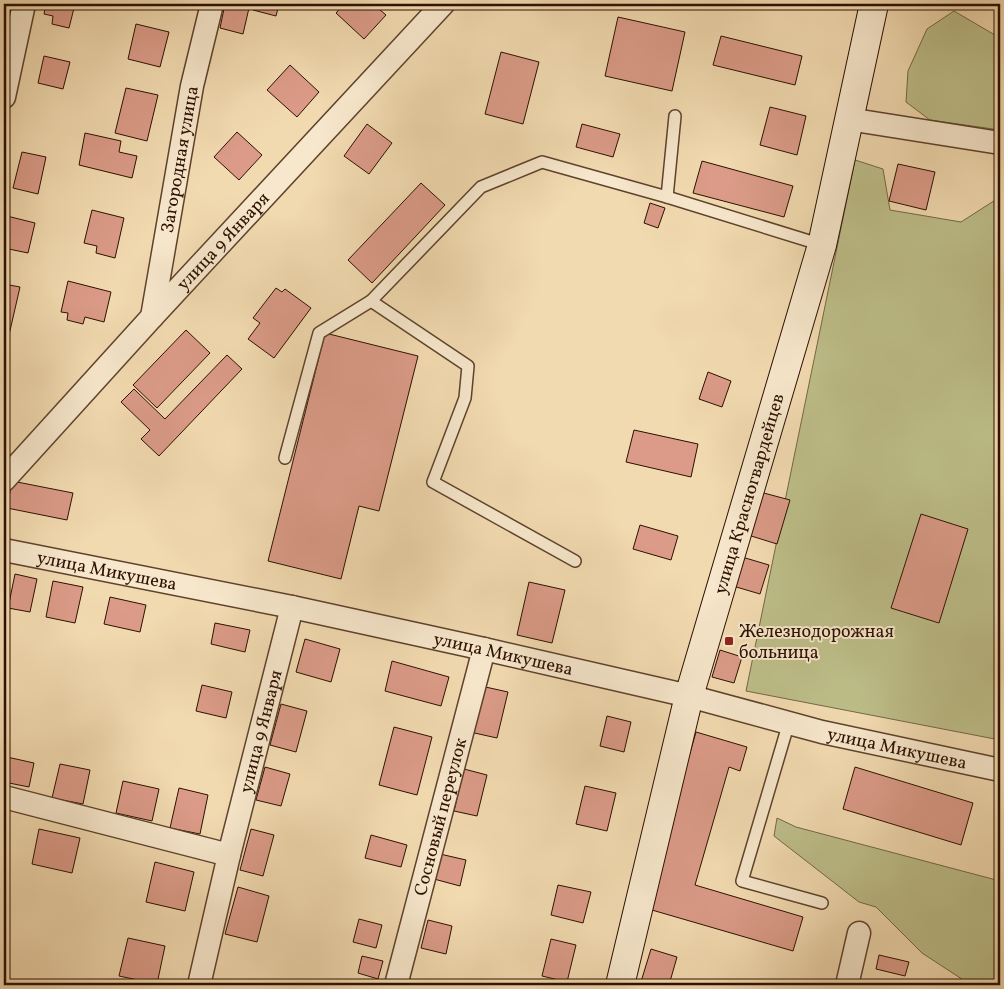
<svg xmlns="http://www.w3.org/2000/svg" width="1004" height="989" viewBox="0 0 1004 989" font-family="Vollkorn,serif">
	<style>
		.green { fill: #bdbe89; stroke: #746744 }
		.building { fill: #db9b88; stroke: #2c1000 }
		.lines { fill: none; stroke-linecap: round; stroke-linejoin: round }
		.lane-casing { stroke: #5e422c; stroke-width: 14 }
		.street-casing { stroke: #5e422c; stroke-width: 25 }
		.secondary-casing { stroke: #2c1000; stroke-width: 30 }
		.lane { stroke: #f7e7cc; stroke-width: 11 }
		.street { stroke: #f7e7cc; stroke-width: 22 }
		.secondary { stroke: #f7e7cc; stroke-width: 28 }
		.poi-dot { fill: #8f2418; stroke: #f7e7cc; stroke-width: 2 }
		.labels { text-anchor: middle; stroke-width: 4; stroke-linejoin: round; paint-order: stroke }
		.street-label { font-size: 18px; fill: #2c1000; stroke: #f7e7cc }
		.poi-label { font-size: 18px; fill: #2c1000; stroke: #f7e7cc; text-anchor: start }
	</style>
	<rect width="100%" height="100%" fill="#f2dab0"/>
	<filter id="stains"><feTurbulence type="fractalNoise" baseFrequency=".004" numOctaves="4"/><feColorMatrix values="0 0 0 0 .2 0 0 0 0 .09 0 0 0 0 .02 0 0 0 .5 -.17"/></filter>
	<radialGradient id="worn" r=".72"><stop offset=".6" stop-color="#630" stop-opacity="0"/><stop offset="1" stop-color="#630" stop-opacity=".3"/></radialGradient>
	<g class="green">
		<path d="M 954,11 L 1000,38 L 1000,130 L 930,120 L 906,102 L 908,71 L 927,29 Z"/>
		<path d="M 855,160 L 883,169 L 890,210 L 961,222 L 1000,197 L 1000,740 L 746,691 Z"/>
		<path d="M 777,818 L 796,827 L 1000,881 L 1000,985 L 971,985 L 922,953 L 876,907 L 859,902 L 774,836 Z"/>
	</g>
	<g class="building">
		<path d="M 46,4 L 75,4 L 69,28 L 52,24 L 53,16 L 44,14 Z"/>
		<path d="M 225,4 L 249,8 L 243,34 L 220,28 Z"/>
		<path d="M 254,4 L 279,4 L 276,16 L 253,10 Z"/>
		<path d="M 344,4 L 373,4 L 386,15 L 364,39 L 336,13 Z"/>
		<path d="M 618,17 L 685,32 L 672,91 L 605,76 Z"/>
		<path d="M 136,24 L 169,32 L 160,67 L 128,59 Z"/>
		<path d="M 721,36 L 802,56 L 795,85 L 713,65 Z"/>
		<path d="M 501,52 L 539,62 L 523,124 L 485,114 Z"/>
		<path d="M 44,56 L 70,62 L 63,89 L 38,83 Z"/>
		<path d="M 290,65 L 319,92 L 297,117 L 267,90 Z"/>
		<path d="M 126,88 L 158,95 L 147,141 L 115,133 Z"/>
		<path d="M 770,107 L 806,116 L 797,155 L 760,145 Z"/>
		<path d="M 367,124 L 392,143 L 369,174 L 344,156 Z"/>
		<path d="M 582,124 L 620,134 L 613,157 L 576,147 Z"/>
		<path d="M 237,132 L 262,155 L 239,180 L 214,157 Z"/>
		<path d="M 85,133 L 121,141 L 119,152 L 137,156 L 132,178 L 79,165 Z"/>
		<path d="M 22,152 L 46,157 L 38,194 L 13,188 Z"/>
		<path d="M 702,161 L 793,186 L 784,217 L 693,193 Z"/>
		<path d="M 898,164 L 935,172 L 926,210 L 889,201 Z"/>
		<path d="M 421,183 L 445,205 L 372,283 L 348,260 Z"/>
		<path d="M 650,203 L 665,208 L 658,228 L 644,223 Z"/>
		<path d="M 92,210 L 124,218 L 115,258 L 96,253 L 97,246 L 84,243 Z"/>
		<path d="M 7,216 L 35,223 L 28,253 L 4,248 L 4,229 Z"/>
		<path d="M 68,281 L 111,292 L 104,322 L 85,317 L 83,324 L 67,320 L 68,313 L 61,312 Z"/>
		<path d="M 4,284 L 20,287 L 9,335 L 4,334 Z"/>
		<path d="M 276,288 L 282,292 L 285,289 L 311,308 L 274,358 L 248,339 L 260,323 L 253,318 Z"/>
		<path d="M 186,330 L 210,353 L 157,408 L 133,385 Z"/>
		<path d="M 325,333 L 418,356 L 379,511 L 359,506 L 341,579 L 268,561 Z"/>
		<path d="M 227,355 L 242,369 L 159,456 L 141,439 L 150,430 L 121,402 L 134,389 L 165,419 Z"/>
		<path d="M 708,372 L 731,381 L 722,407 L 699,399 Z"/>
		<path d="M 634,430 L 698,444 L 691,477 L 626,462 Z"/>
		<path d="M 12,481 L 73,493 L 67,520 L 7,508 Z"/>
		<path d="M 760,492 L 790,500 L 777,544 L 748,535 Z"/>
		<path d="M 921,514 L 968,529 L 939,623 L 891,608 Z"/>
		<path d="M 640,525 L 678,536 L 671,560 L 633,549 Z"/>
		<path d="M 742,557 L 769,565 L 760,594 L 733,586 Z"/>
		<path d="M 4,570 L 8,570 L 4,589 Z"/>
		<path d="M 15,574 L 37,579 L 30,612 L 8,608 Z"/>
		<path d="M 53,581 L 83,587 L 75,623 L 46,617 Z"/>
		<path d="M 529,582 L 565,590 L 552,643 L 517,635 Z"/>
		<path d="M 110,597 L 146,605 L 140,632 L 104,624 Z"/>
		<path d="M 215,623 L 250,630 L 245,652 L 211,644 Z"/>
		<path d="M 305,639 L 340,649 L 331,682 L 296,672 Z"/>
		<path d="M 720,650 L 742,657 L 734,683 L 712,677 Z"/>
		<path d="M 392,661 L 449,677 L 441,706 L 385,691 Z"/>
		<path d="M 202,685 L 232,692 L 226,718 L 196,711 Z"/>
		<path d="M 481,686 L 508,692 L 497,738 L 470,732 Z"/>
		<path d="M 281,704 L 307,711 L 296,752 L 270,745 Z"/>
		<path d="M 607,716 L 631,722 L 624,752 L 600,746 Z"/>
		<path d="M 394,727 L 432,737 L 417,795 L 379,785 Z"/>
		<path d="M 696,732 L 747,747 L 740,771 L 729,767 L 695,885 L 803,917 L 793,951 L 645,908 Z"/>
		<path d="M 7,757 L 34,763 L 29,787 L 4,782 L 4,772 Z"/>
		<path d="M 60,764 L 90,770 L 83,804 L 52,798 Z"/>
		<path d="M 265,767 L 290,774 L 281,806 L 256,800 Z"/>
		<path d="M 855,767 L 973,803 L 961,845 L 843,809 Z"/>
		<path d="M 464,769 L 487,775 L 477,816 L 454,811 Z"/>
		<path d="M 123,781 L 159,789 L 152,821 L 116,813 Z"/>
		<path d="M 585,786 L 616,793 L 607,831 L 576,824 Z"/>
		<path d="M 179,788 L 208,795 L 200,834 L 170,828 Z"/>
		<path d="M 39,829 L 80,838 L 72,873 L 32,864 Z"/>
		<path d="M 251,829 L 274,835 L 263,876 L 240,870 Z"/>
		<path d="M 371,835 L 407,845 L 401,867 L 365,858 Z"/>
		<path d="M 440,854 L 466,860 L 460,886 L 434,879 Z"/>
		<path d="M 155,862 L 194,872 L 185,911 L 146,902 Z"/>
		<path d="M 558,885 L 591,892 L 583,923 L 551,915 Z"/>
		<path d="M 238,887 L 269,896 L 257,942 L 225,934 Z"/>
		<path d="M 359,919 L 382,925 L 376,948 L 353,942 Z"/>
		<path d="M 428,920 L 452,926 L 446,954 L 421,948 Z"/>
		<path d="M 128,938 L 165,946 L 157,984 L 119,976 Z"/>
		<path d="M 551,939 L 576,945 L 567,982 L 542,976 Z"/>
		<path d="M 651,949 L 677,957 L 669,985 L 640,985 Z"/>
		<path d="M 879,955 L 909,962 L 905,976 L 876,969 Z"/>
		<path d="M 362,956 L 383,961 L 378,979 L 358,973 Z"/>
	</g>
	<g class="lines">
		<g class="lane-casing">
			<g id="lane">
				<path d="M 667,197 L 675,116"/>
				<path d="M 285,458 L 319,333 L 371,301"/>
				<path d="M 575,561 L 433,482 L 465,398 L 468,366 L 371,301 L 481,187 L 542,162 L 667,197 L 822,245"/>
				<path d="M 789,722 L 742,881 L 822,903"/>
			</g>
		</g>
		<g class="street-casing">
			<g id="street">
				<path d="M 4,97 L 24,4"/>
				<path d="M 848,119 L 1000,143"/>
				<path id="s1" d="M 152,317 L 192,86 L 212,4"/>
				<path id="s2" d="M 4,480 L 152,317 L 443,4"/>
				<path id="s3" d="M 4,550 L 292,607 L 484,649 L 689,696 L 822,732 L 1000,770"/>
				<path d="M 4,797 L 229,855"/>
				<path id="s4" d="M 199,985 L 229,855 L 292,607"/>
				<path id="s5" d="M 396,985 L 484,649"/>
				<path d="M 847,985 L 859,933"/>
			</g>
		</g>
		<g class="secondary-casing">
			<g id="secondary">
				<path id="s6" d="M 620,985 L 689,696 L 822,245 L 874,4"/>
			</g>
		</g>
		<use href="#lane" class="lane"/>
		<use href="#street" class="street"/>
		<use href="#secondary" class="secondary"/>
	</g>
	<rect class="poi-dot" x="724" y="636" width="10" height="10" rx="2.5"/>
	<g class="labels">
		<g class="street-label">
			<text dy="6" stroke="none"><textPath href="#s1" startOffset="160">Загородная улица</textPath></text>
			<text dy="6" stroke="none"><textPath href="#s2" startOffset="324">улица 9 Января</textPath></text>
			<text dy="6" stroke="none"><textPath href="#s6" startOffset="508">улица Красногвардейцев</textPath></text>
			<text dy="6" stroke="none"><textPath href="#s3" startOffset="105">улица Микушева</textPath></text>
			<text dy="6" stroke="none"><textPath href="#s3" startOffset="510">улица Микушева</textPath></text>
			<text dy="6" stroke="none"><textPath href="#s4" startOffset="261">улица 9 Января</textPath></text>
			<text dy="6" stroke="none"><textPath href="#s3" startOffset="915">улица Микушева</textPath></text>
			<text dy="6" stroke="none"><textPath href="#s5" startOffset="174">Сосновый переулок</textPath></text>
		</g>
		<g class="poi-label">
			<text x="739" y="637">Железнодорожная<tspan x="739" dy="21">больница</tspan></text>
		</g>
	</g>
	<rect width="1004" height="989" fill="none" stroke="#f2dab0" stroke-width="20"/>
	<rect x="5" y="5" width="994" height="979" fill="none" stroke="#2c1000" stroke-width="2.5"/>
	<rect x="10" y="10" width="984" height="969" fill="none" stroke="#2c1000"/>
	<rect width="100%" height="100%" filter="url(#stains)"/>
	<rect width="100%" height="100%" fill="url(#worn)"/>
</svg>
